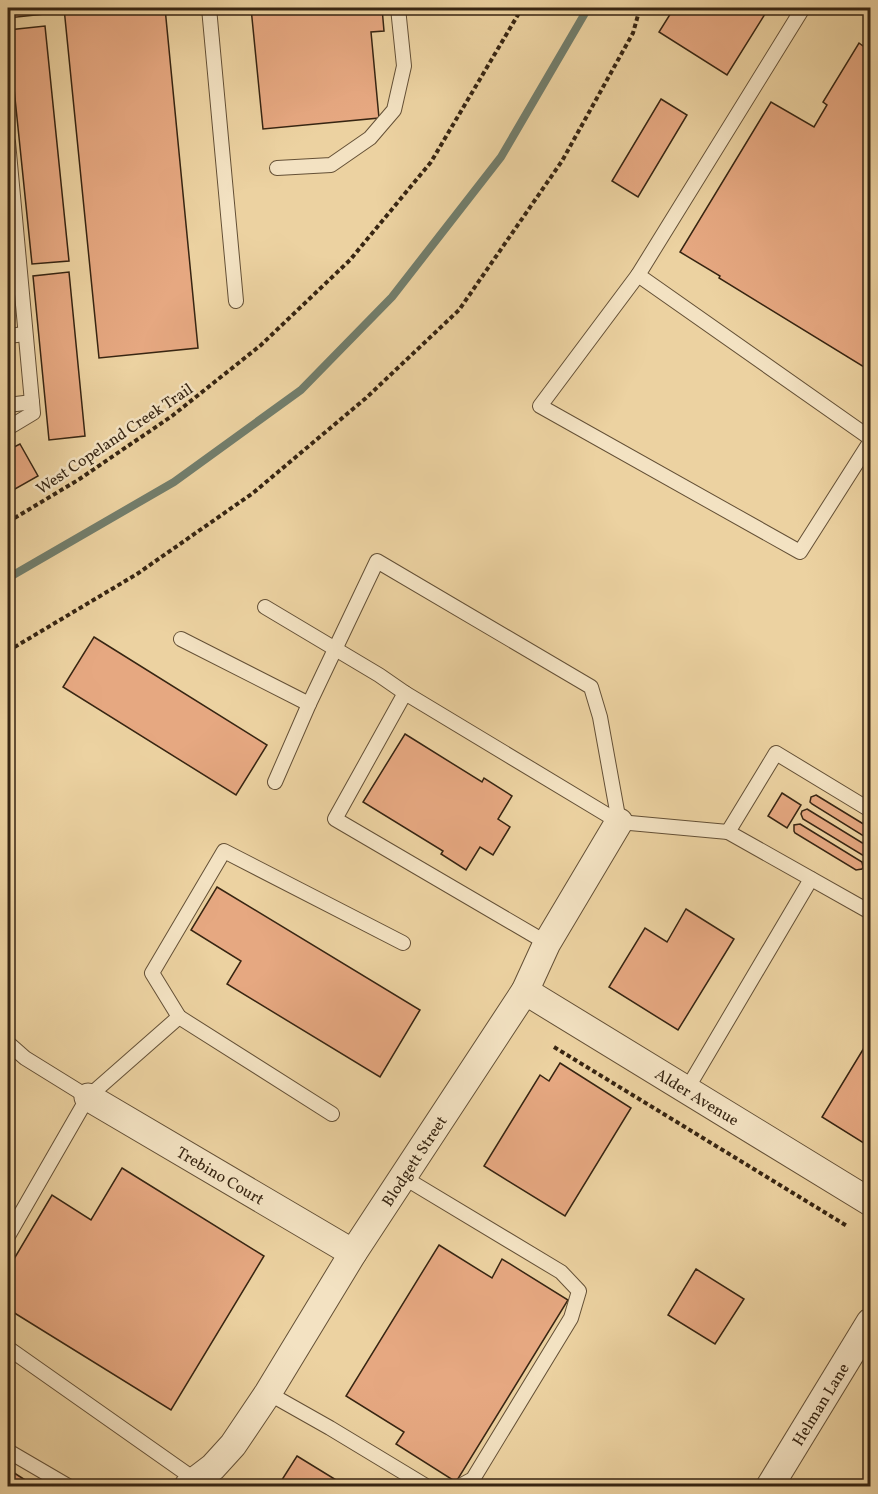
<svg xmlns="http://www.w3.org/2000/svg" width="878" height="1494" viewBox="0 0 878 1494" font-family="Vollkorn,serif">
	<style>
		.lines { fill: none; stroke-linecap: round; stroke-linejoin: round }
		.stream { stroke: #727d6b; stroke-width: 8 }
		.building { fill: #e6a881; stroke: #372512; stroke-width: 1.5 }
		.service-casing { stroke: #645036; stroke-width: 16 }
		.minor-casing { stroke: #645036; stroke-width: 29 }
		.path { stroke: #372512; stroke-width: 4; stroke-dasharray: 4.5 3; stroke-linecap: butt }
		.service { stroke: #f3e2c2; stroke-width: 14 }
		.minor { stroke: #f3e2c2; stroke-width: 27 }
		.labels { text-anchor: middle; stroke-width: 5; stroke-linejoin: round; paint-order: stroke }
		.street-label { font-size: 16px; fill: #372512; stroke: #f3e2c2 }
	</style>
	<rect width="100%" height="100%" fill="#ecd2a1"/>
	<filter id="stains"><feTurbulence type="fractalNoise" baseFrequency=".00333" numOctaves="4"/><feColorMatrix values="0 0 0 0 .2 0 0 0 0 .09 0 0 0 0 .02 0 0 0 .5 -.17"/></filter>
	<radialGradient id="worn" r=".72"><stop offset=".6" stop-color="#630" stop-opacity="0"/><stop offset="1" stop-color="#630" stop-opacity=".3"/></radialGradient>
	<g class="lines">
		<path class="stream" d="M 8,578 L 174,482 L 301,390 L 392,297 L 501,157 L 588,8"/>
	</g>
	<g class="building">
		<path d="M 8,8 L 44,8 L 44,14 L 8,18 Z"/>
		<path d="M 64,8 L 165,8 L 198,348 L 99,358 Z"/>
		<path d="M 251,8 L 382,8 L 384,31 L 371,32 L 379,118 L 263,129 Z"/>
		<path d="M 674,8 L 754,8 L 765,14 L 727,75 L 659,32 Z"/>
		<path d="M 45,26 L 69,261 L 32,264 L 8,30 Z"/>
		<path d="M 870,34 L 870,356 L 864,367 L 719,278 L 720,276 L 680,252 L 771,102 L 814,127 L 827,105 L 823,102 L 859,43 L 863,46 Z"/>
		<path d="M 661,99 L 687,115 L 638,197 L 612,181 Z"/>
		<path d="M 69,272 L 85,436 L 49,440 L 33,276 Z"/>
		<path d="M 20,444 L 38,476 L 8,493 L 8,450 Z"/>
		<path d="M 94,637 L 267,745 L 236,795 L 63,687 Z"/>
		<path d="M 405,734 L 482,782 L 484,778 L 512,796 L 498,819 L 510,827 L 493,855 L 480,847 L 466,870 L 441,854 L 443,851 L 363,802 Z"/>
		<path d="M 782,793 L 801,805 L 787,828 L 768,816 Z"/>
		<path d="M 816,795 L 870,828 L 870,840 L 812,804 L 810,802 L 811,797 Z"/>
		<path d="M 807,809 L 869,847 L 870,850 L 869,855 L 864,856 L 803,819 L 801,814 L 802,811 Z"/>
		<path d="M 800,824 L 862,862 L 863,867 L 862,869 L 856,870 L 795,833 L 794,831 L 794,825 Z"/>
		<path d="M 217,887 L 420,1010 L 380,1077 L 227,984 L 241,961 L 191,930 Z"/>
		<path d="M 686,909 L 734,939 L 678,1030 L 609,987 L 645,928 L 667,942 Z"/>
		<path d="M 870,1038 L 870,1147 L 822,1117 Z"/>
		<path d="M 560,1063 L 631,1108 L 565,1216 L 484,1166 L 540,1075 L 549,1081 Z"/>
		<path d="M 122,1168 L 264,1256 L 171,1410 L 8,1309 L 8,1269 L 52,1195 L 91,1220 Z"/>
		<path d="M 439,1245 L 492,1278 L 502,1259 L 568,1300 L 456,1482 L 396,1444 L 404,1432 L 346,1396 Z"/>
		<path d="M 696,1269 L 744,1299 L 715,1344 L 668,1315 Z"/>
		<path d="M 297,1456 L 346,1486 L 278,1486 Z"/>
		<path d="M 8,1469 L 33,1485 L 31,1486 L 8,1486 Z"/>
	</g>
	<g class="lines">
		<g class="service-casing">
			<g id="service">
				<path d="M 209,8 L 236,301"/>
				<path d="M 803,8 L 638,275 L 870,438"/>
				<path d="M 8,142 L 33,413 L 8,428"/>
				<path d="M 277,168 L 331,165 L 370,138 L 394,110 L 404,66 L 398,8"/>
				<path d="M 638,275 L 540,406 L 800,552 L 870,442"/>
				<path d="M 8,336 L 25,334"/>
				<path d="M 8,405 L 32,402"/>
				<path d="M 265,607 L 379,675 L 405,693"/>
				<path d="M 181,639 L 309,704"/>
				<path d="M 275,782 L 309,704 L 377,561 L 591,687 L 600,717 L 619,822"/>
				<path d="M 728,832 L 870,912"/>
				<path d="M 547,943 L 335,819 L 405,693 L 619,822 L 728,832 L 776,753 L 870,810"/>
				<path d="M 179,1017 L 332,1114"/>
				<path d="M 8,1043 L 25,1058 L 88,1097"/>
				<path d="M 687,1089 L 811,879"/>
				<path d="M 403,1177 L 561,1272 L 579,1291 L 571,1318 L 473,1479 L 460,1486"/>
				<path d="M 8,1236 L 88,1097 L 179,1017 L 152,973 L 224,851 L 403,943"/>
				<path d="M 8,1348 L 197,1481"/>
				<path d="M 268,1393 L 330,1428 L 426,1486"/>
				<path d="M 8,1451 L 68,1486"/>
			</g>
		</g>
		<g class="minor-casing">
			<g id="minor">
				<path id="s1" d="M 525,991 L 870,1202"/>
				<path id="s2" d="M 88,1097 L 353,1253"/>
				<path id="s3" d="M 188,1486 L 213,1467 L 233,1445 L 268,1393 L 353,1253 L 525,991 L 547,943 L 619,822"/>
				<path id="s4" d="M 770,1486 L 870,1322"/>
			</g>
		</g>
		<g class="path">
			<path d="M 8,522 L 78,480 L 172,416 L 261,345 L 350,260 L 431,162 L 522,8"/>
			<path d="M 8,651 L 137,574 L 253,493 L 366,398 L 459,310 L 562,161 L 633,33 L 640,8"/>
			<path d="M 554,1047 L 847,1226"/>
		</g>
		<use href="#service" class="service"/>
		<use href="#minor" class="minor"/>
	</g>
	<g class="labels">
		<g class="street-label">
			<text transform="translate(114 438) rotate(-34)" y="6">West Copeland Creek Trail</text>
			<text dy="6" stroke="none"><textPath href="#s1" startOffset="202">Alder Avenue</textPath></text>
			<text dy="6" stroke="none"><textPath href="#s3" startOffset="398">Blodgett Street</textPath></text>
			<text dy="6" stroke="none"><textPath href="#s2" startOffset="154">Trebino Court</textPath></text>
			<text dy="6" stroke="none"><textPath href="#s4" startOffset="96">Helman Lane</textPath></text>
		</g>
	</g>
	<rect width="878" height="1494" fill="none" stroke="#ecd2a1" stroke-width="30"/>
	<rect x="9" y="9" width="860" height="1476" fill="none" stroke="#372512" stroke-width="3"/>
	<rect x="15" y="15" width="848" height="1464" fill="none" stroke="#372512" stroke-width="1.5"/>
	<rect width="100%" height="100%" filter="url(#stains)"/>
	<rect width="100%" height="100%" fill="url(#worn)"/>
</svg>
